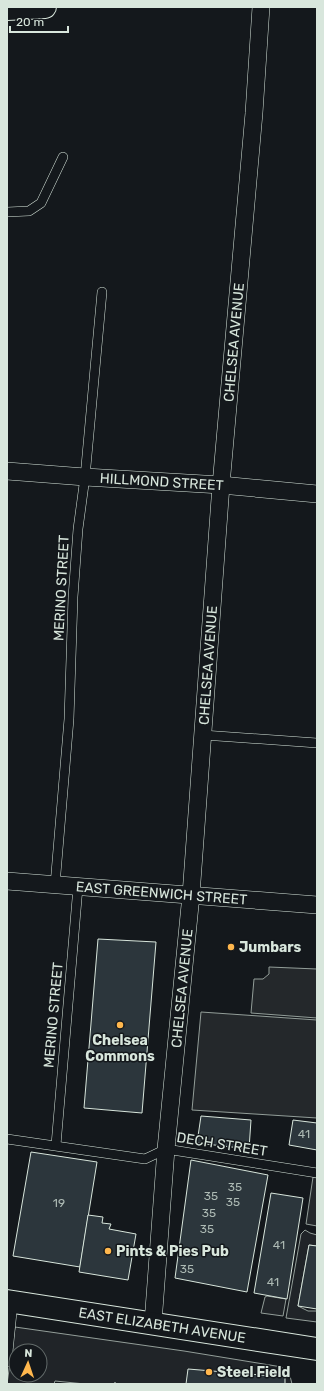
<svg xmlns="http://www.w3.org/2000/svg" width="324" height="1391" viewBox="0 0 324 1391" font-family="Rubik,sans-serif">
	<style>
		.green { fill: #202428; stroke: #939e99; fill-rule: evenodd }
		.parking { fill: #24282b; stroke: #939e99 }
		.building { fill: #2c363c; stroke: #d8e6dc }
		.lines { fill: none; stroke-linecap: round; stroke-linejoin: round }
		.service-casing { stroke: #d8e6dc; stroke-width: 10 }
		.minor-casing { stroke: #d8e6dc; stroke-width: 18 }
		.tertiary-casing { stroke: #d8e6dc; stroke-width: 24 }
		.secondary-casing { stroke: #d8e6dc; stroke-width: 24 }
		.service { stroke: #14181c; stroke-width: 9 }
		.minor { stroke: #14181c; stroke-width: 17 }
		.tertiary { stroke: #14181c; stroke-width: 22 }
		.secondary { stroke: #14181c; stroke-width: 22 }
		.poi-dot { fill: #ffb74d; stroke: #14181c; stroke-width: 1.5 }
		.labels { text-anchor: middle; stroke-width: 3; stroke-linejoin: round; paint-order: stroke }
		.number-label { font-size: 12px; fill: #adbab4 }
		.street-label { font-size: 14px; fill: #d8e6dc; stroke: #14181c }
		.poi-label { font-size: 14px; font-weight: bold; fill: #d8e6dc; stroke: #14181c; text-anchor: start }
	</style>
	<rect width="100%" height="100%" fill="#14181c"/>
	<g class="green">
		<path d="M 305,1230 L 310,1233 L 317,1235 L 317,1246 L 309,1245 L 298,1306 L 308,1311 L 317,1311 L 317,1322 L 286,1318 L 301,1234 Z"/>
		<path d="M 267,1296 L 286,1299 L 283,1316 L 261,1313 L 265,1297 Z"/>
		<path d="M 15,1327 L 184,1351 L 282,1367 L 281,1374 L 266,1374 L 290,1376 L 292,1384 L 116,1384 L 115,1382 L 114,1384 L 85,1384 L 55,1381 L 54,1384 L 7,1384 ZM 16,1351 L 40,1351 L 40,1375 L 16,1375 Z"/>
	</g>
	<g class="parking">
		<path d="M 269,967 L 317,969 L 317,1018 L 251,1013 L 254,979 L 263,979 L 269,974 Z"/>
		<path d="M 201,1012 L 317,1020 L 317,1118 L 192,1110 Z"/>
		<path d="M 313,1177 L 317,1178 L 317,1226 L 306,1224 Z"/>
	</g>
	<g class="building">
		<path d="M 98,939 L 156,942 L 142,1113 L 84,1108 Z"/>
		<path d="M 201,1116 L 251,1120 L 249,1149 L 197,1143 Z"/>
		<path d="M 293,1120 L 317,1123 L 317,1150 L 289,1145 Z"/>
		<path d="M 31,1152 L 97,1162 L 80,1267 L 13,1256 Z"/>
		<path d="M 191,1160 L 268,1175 L 247,1292 L 175,1278 Z"/>
		<path d="M 271,1193 L 303,1198 L 287,1299 L 254,1293 Z"/>
		<path d="M 88,1215 L 103,1217 L 102,1223 L 111,1224 L 109,1229 L 136,1234 L 128,1280 L 79,1272 Z"/>
		<path d="M 309,1245 L 317,1246 L 317,1309 L 298,1306 Z"/>
		<path d="M 188,1369 L 285,1377 L 285,1384 L 186,1384 Z"/>
	</g>
	<g class="lines">
		<g class="service-casing">
			<g id="service">
				<path d="M 7,212 L 29,211 L 41,203 L 63,157"/>
				<path d="M 203,735 L 317,743"/>
				<path d="M 55,885 L 69,719 L 73,597 L 78,529 L 85,477 L 102,292"/>
				<path d="M 7,1139 L 145,1159 L 166,1149 L 317,1173"/>
				<path d="M 56,1145 L 78,887"/>
				<path d="M 7,1362 L 13,1302"/>
			</g>
		</g>
		<g class="minor-casing">
			<g id="minor">
				<path id="s1" d="M 7,471 L 85,477 L 221,485 L 317,494"/>
				<path id="s2" d="M 7,881 L 317,905"/>
				<path id="s3" d="M 153,1323 L 166,1149 L 191,895 L 221,485 L 254,113 L 261,7"/>
			</g>
		</g>
		<g class="tertiary-casing">
			<path id="tertiary" d="M 7,9 L 45,7"/>
		</g>
		<g class="secondary-casing">
			<g id="secondary">
				<path id="s4" d="M 7,1301 L 317,1349"/>
			</g>
		</g>
		<use href="#service" class="service"/>
		<use href="#minor" class="minor"/>
		<use href="#tertiary" class="tertiary"/>
		<use href="#secondary" class="secondary"/>
	</g>
	<g class="poi-dot">
		<circle cx="231" cy="947" r="4"/>
		<circle cx="120" cy="1025" r="4"/>
		<circle cx="108" cy="1251" r="4"/>
		<circle cx="209" cy="1372" r="4"/>
	</g>
	<g class="labels">
		<g class="number-label">
			<text x="304" y="1138">41</text>
			<text x="235" y="1191">35</text>
			<text x="211" y="1200">35</text>
			<text x="233" y="1206">35</text>
			<text x="59" y="1207">19</text>
			<text x="209" y="1217">35</text>
			<text x="207" y="1233">35</text>
			<text x="279" y="1249">41</text>
			<text x="187" y="1273">35</text>
			<text x="273" y="1286">41</text>
		</g>
		<g class="street-label">
			<text dy="5" stroke="none"><textPath href="#s3" startOffset="984">CHELSEA AVENUE</textPath></text>
			<text dy="5" stroke="none"><textPath href="#s1" startOffset="155">HILLMOND STREET</textPath></text>
			<text transform="translate(61 588) rotate(-87)" y="5">MERINO STREET</text>
			<text dy="5" stroke="none"><textPath href="#s3" startOffset="660">CHELSEA AVENUE</textPath></text>
			<text dy="5" stroke="none"><textPath href="#s2" startOffset="155">EAST GREENWICH STREET</textPath></text>
			<text dy="5" stroke="none"><textPath href="#s3" startOffset="336">CHELSEA AVENUE</textPath></text>
			<text transform="translate(53 1015) rotate(-85)" y="5">MERINO STREET</text>
			<text transform="translate(222 1144) rotate(9)" y="5">DECH STREET</text>
			<text dy="5" stroke="none"><textPath href="#s4" startOffset="157">EAST ELIZABETH AVENUE</textPath></text>
		</g>
		<g class="poi-label">
			<text x="239" y="952">Jumbars</text>
			<text x="120" y="1045" text-anchor="middle">Chelsea<tspan x="120" dy="16">Commons</tspan></text>
			<text x="116" y="1256">Pints &amp; Pies Pub</text>
			<text x="217" y="1377">Steel Field</text>
		</g>
	</g>
	<rect width="324" height="1391" fill="none" stroke="#d8e6dc" stroke-width="16"/>
	<g transform="translate(28 1363) rotate(3)"><circle r="19" fill="#14181c" stroke="#626a69"/>
	<path d="M0-3L7 15L0 10L-7 15Z" fill="#ffb74d"/>
	<text y="-6" font-size="11" font-weight="bold" text-anchor="middle" fill="#d8e6dc">N</text>
	</g>
	<path d="M10 26v6h58v-6" fill="none" stroke="#d8e6dc" stroke-width="2"/>
	<text x="16" y="26" font-size="12" fill="#d8e6dc" stroke="#14181c" stroke-width="3" paint-order="stroke">20 m</text>
</svg>
